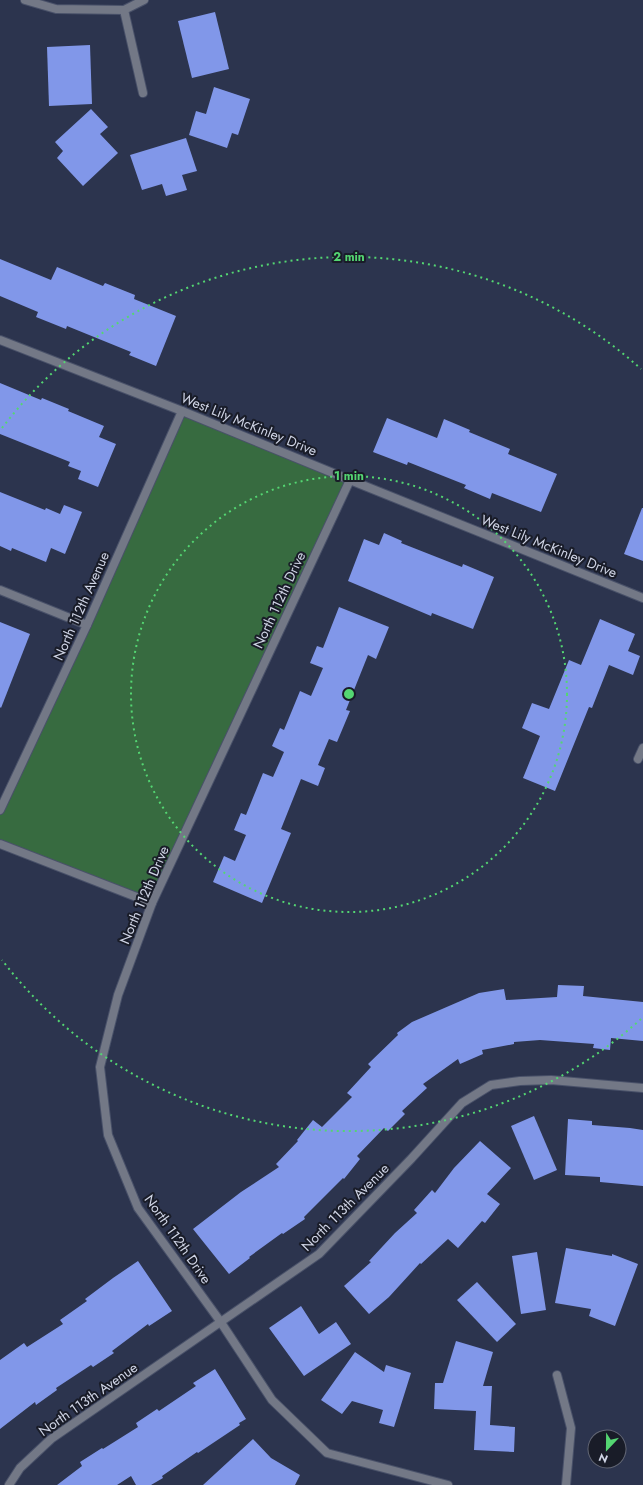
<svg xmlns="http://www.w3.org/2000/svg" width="643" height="1485" viewBox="0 0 643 1485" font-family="Jost,sans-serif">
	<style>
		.green { fill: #376b40 }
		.building { fill: #8197e9 }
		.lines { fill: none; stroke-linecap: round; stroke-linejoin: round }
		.minor-casing { stroke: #495169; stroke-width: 10 }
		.minor { stroke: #737886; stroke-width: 8 }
		.ring { fill: none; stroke: #54d672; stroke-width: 2; stroke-dasharray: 2 4 }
		.labels { text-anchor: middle; stroke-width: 4; stroke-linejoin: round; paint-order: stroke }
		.street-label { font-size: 14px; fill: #cfd4e5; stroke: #191c28 }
		.centre { fill: #54d672; stroke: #191c28; stroke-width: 2 }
		.ring-label { font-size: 12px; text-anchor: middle; font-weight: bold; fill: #54d672; stroke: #191c28; stroke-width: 4; stroke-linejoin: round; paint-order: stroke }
	</style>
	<rect width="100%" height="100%" fill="#2c344e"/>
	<path class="green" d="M 182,411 L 350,480 L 152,903 L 0,844 L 0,810 Z"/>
	<g class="building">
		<path d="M 215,12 L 229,69 L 192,78 L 178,21 Z"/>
		<path d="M 90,45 L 92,104 L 49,106 L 47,47 Z"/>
		<path d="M 214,87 L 250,99 L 238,135 L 232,133 L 227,148 L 189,135 L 196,111 L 206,114 Z"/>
		<path d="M 91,109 L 108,127 L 100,134 L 118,153 L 83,186 L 57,158 L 63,151 L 55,142 Z"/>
		<path d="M 186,138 L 197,171 L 182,175 L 187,190 L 166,196 L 162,184 L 142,190 L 130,155 Z"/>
		<path d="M 0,259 L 51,280 L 57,267 L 103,286 L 105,283 L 135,295 L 134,299 L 176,316 L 156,366 L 129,355 L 131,352 L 67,326 L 66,329 L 36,317 L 38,312 L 0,296 Z"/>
		<path d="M 0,383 L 41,400 L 42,398 L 69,409 L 68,411 L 104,426 L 99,437 L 116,444 L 98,487 L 78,479 L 81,471 L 68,466 L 70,462 L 0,434 Z"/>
		<path d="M 387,418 L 437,438 L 444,419 L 470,430 L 469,432 L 510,449 L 508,454 L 557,474 L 541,512 L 492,493 L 490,499 L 464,488 L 466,485 L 408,462 L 407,465 L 373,452 Z"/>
		<path d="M 0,492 L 45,510 L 46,508 L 60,514 L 64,505 L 82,512 L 65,554 L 51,548 L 46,562 L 12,548 L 11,551 L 0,546 Z"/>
		<path d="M 642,508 L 643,508 L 643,561 L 624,554 Z"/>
		<path d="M 384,533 L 402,541 L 401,543 L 462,567 L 463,564 L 494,577 L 473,629 L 432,613 L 431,616 L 348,581 L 364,539 L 379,545 Z"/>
		<path d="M 339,607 L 389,627 L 376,659 L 368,655 L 346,710 L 350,711 L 337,742 L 329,739 L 318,765 L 325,768 L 318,786 L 301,779 L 281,829 L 291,833 L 262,903 L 213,882 L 224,856 L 235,861 L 246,835 L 234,830 L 241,813 L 246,815 L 263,773 L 273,777 L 284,752 L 272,746 L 280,728 L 284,730 L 300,691 L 311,696 L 323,668 L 310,663 L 317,646 L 323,648 Z"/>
		<path d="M 600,619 L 635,634 L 628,651 L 640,656 L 633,675 L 609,665 L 592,708 L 589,707 L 555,791 L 523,778 L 540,736 L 522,728 L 532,703 L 549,709 L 569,660 L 581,665 Z"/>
		<path d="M 0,622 L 30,634 L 1,708 L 0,707 Z"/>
		<path d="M 558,985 L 584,986 L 583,996 L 643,1002 L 643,1041 L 611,1038 L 610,1050 L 593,1048 L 594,1044 L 540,1040 L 514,1042 L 514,1044 L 482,1050 L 483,1054 L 460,1064 L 458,1059 L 423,1084 L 427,1088 L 402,1111 L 405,1114 L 388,1131 L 384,1128 L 357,1156 L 360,1159 L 344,1179 L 343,1178 L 304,1217 L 305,1219 L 283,1234 L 282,1233 L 249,1257 L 250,1258 L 229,1274 L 193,1229 L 241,1192 L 279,1167 L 276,1164 L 298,1141 L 297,1140 L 313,1120 L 322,1127 L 352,1097 L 347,1093 L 371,1067 L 368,1064 L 398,1035 L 397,1033 L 412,1022 L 479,993 L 504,989 L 506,1000 L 557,997 Z"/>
		<path d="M 534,1116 L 557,1170 L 534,1180 L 511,1126 Z"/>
		<path d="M 568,1119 L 592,1121 L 592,1125 L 630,1128 L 643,1130 L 643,1186 L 600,1182 L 600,1177 L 565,1175 Z"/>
		<path d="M 480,1141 L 511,1168 L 487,1194 L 500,1204 L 485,1223 L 482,1221 L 458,1248 L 448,1239 L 421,1264 L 420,1263 L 389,1297 L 369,1314 L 344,1286 L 371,1262 L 369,1261 L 395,1233 L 417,1213 L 414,1210 L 432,1190 L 435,1193 L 454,1168 Z"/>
		<path d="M 566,1248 L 612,1256 L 612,1254 L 638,1264 L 615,1326 L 589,1316 L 591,1309 L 555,1303 Z"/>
		<path d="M 537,1252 L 546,1310 L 521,1314 L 512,1256 Z"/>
		<path d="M 138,1261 L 172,1311 L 149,1326 L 148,1324 L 112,1351 L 114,1353 L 93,1367 L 91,1365 L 56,1388 L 57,1390 L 36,1405 L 35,1402 L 0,1429 L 0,1360 L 24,1343 L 27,1347 L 63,1324 L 60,1320 L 87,1301 L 85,1299 L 113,1278 Z"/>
		<path d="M 477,1282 L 516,1324 L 497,1342 L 457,1300 Z"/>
		<path d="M 301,1306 L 319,1334 L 336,1322 L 351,1344 L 304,1376 L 269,1328 Z"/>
		<path d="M 456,1341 L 493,1352 L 483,1386 L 492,1386 L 490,1425 L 515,1427 L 514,1452 L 474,1450 L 476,1411 L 434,1409 L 435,1383 L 443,1383 Z"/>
		<path d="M 355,1352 L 384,1372 L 386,1365 L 411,1373 L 394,1427 L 379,1423 L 383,1410 L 352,1401 L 342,1414 L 321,1400 Z"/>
		<path d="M 215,1369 L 246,1419 L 239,1423 L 240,1425 L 198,1453 L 197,1452 L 162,1476 L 163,1478 L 151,1485 L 136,1485 L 131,1476 L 117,1485 L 57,1485 L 82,1466 L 80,1462 L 102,1448 L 103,1449 L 138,1427 L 136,1423 L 157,1409 L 159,1411 L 196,1386 L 193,1383 Z"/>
		<path d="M 253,1439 L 271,1458 L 300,1475 L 295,1485 L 203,1485 Z"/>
	</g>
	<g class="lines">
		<g class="minor-casing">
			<g id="minor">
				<path d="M 25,0 L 56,9 L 124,10 L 144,0"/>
				<path d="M 124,10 L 143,93"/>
				<path d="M 0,340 L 182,411 L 350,480 L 643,598"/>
				<path d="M 350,480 L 152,903 L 118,995 L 100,1067 L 108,1135 L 138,1208 L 220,1321 L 272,1400 L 327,1453 L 448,1485"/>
				<path d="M 0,590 L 87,625"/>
				<path d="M 638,759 L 643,748"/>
				<path d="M 0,810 L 87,625 L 182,411"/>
				<path d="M 0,844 L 152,903"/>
				<path d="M 557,1375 L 571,1428 L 566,1485"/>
				<path d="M 9,1485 L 20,1468 L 51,1439 L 319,1254 L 411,1159 L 462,1103 L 491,1085 L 520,1081 L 551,1080 L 643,1088"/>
			</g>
		</g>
		<use href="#minor" class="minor"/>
	</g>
	<g class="ring">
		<circle cx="349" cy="694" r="218"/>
		<path d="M641 1019A437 437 0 0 1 2 960M2 428A437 437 0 0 1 641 369"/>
	</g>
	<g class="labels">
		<g class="street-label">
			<text transform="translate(249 424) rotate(22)" y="5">West Lily McKinley Drive</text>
			<text transform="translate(549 546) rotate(22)" y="5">West Lily McKinley Drive</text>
			<text transform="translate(279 600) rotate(-65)" y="5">North 112th Drive</text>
			<text transform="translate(81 606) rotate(-66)" y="5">North 112th Avenue</text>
			<text transform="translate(144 895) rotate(-67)" y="5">North 112th Drive</text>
			<text transform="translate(345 1207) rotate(-45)" y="5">North 113th Avenue</text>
			<text transform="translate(178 1239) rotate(55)" y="5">North 112th Drive</text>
			<text transform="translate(88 1399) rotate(-35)" y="5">North 113th Avenue</text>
		</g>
	</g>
	<circle cx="349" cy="694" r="6" class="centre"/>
	<g class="ring-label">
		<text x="349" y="261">2 min</text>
		<text x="349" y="480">1 min</text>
	</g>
	<g transform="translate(607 1449) rotate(202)"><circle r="19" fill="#191c28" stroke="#626674"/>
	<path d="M0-3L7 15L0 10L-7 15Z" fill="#54d672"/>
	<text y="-6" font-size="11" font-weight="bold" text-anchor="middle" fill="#cfd4e5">N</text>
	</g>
</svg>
